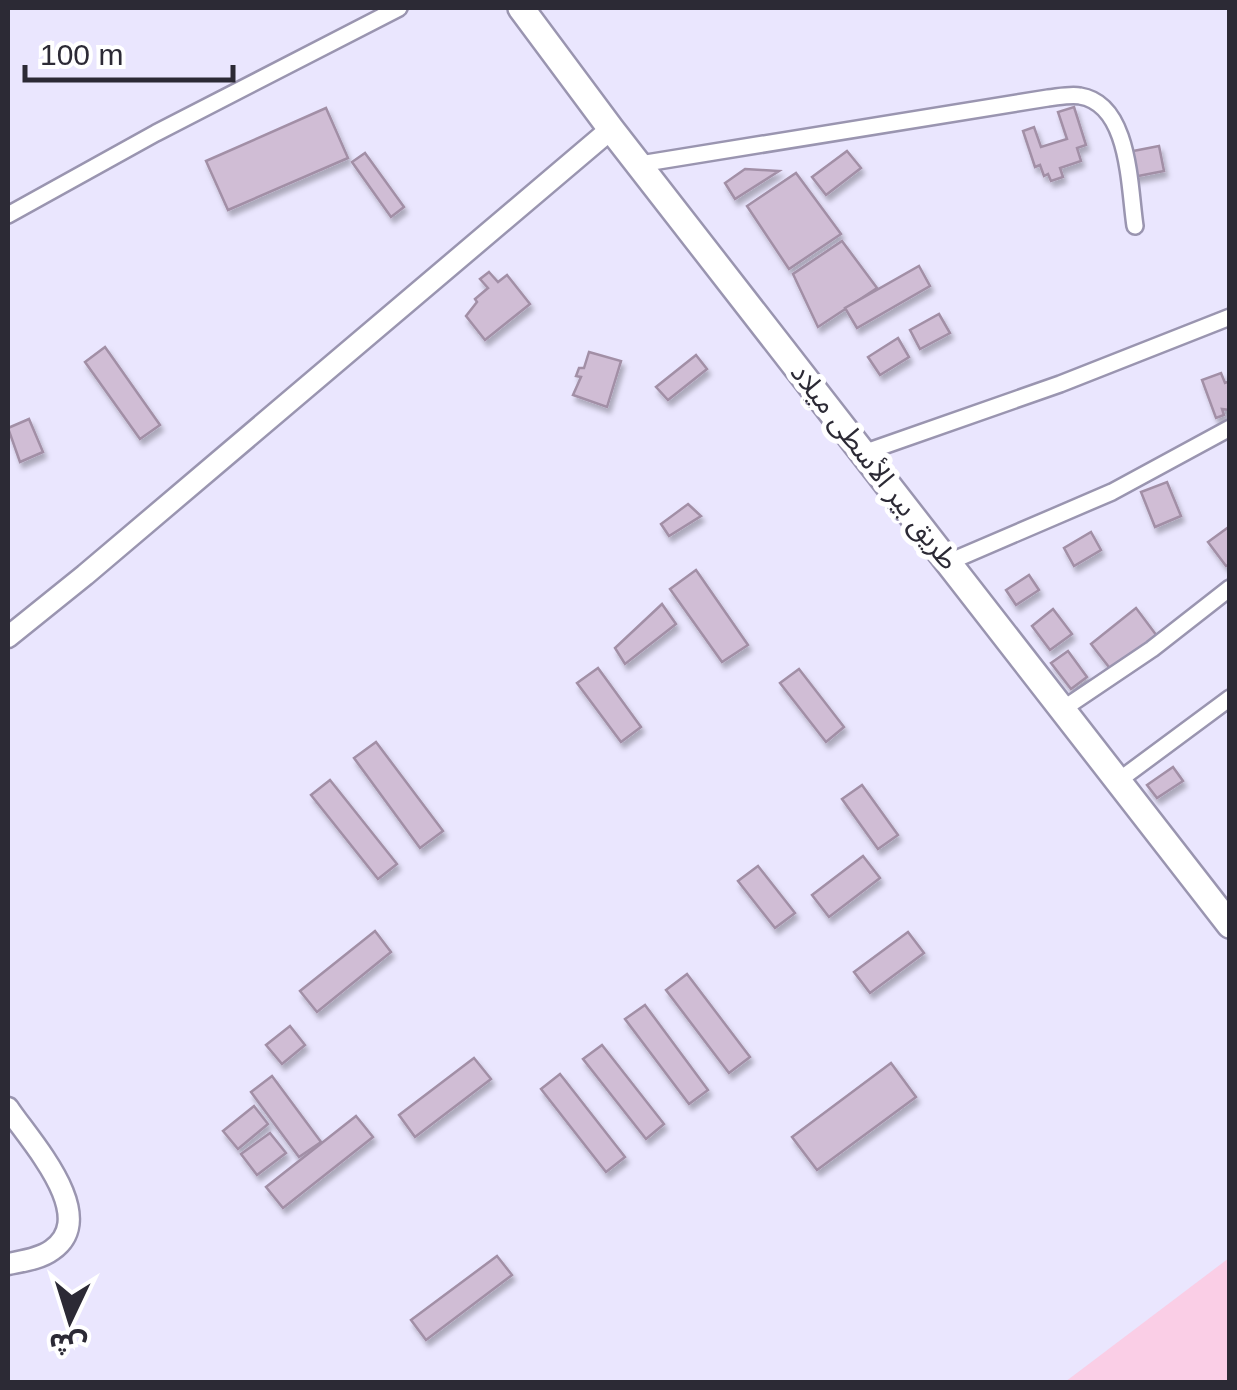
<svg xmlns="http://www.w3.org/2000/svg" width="1237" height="1390" viewBox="0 0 1237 1390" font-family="Arial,'Noto Sans Arabic',sans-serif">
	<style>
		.green { fill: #facee6 }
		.building { fill: #d0bdd5; stroke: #a28fa6; stroke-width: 2.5; filter: url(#shadow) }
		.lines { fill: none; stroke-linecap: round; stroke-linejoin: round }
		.minor-casing { stroke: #9a95b0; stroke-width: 20 }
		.tertiary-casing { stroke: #9a95b0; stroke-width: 25 }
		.primary-casing { stroke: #9a95b0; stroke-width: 30 }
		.minor { stroke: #fff; stroke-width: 15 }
		.tertiary { stroke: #fff; stroke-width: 20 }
		.primary { stroke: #fff; stroke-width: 25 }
		.labels { text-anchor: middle; stroke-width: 10; stroke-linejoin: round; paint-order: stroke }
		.street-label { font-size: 28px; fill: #2c2a35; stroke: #fff }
	</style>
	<defs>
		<filter id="shadow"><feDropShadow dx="3" dy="5.5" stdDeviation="2.5" flood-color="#0004"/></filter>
	</defs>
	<rect width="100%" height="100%" fill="#eae6fe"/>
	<path class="green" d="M 1229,1258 L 1229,1382 L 1065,1382 Z"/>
	<g class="building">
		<path d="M 1074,107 L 1086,145 L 1077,148 L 1081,161 L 1060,168 L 1063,177 L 1051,181 L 1048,174 L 1044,176 L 1040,165 L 1035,167 L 1023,131 L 1034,127 L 1041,147 L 1067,139 L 1058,112 Z"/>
		<path d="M 326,108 L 348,158 L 228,210 L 206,161 Z"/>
		<path d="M 1159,146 L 1164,171 L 1133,177 L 1128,152 Z"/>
		<path d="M 847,151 L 861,168 L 826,195 L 812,177 Z"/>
		<path d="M 365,153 L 404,207 L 391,217 L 352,162 Z"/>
		<path d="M 745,169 L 779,171 L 735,199 L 725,183 Z"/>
		<path d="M 796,173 L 841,234 L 789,269 L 747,206 Z"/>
		<path d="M 842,241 L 877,288 L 818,327 L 793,274 Z"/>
		<path d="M 919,266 L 930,286 L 857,328 L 845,308 Z"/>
		<path d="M 489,272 L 498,282 L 507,275 L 530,304 L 485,340 L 466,316 L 477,302 L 475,299 L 488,288 L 480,279 Z"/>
		<path d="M 939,314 L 950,333 L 920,349 L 910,330 Z"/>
		<path d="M 898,338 L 909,357 L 880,375 L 868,357 Z"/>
		<path d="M 105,347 L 160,425 L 140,439 L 85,362 Z"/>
		<path d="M 589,352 L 621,361 L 607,407 L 573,395 L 581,377 L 576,376 L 579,368 L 584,368 Z"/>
		<path d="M 696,355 L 707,369 L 668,400 L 656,387 Z"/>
		<path d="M 1221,373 L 1225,383 L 1230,381 L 1230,410 L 1222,409 L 1224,415 L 1216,418 L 1202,380 Z"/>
		<path d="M 29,419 L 43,452 L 20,462 L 8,428 Z"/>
		<path d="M 1167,482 L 1181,516 L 1155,527 L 1141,492 Z"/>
		<path d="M 688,504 L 701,516 L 669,536 L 661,524 Z"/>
		<path d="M 1230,526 L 1230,564 L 1226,566 L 1208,542 Z"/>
		<path d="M 1091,532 L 1101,550 L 1074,566 L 1064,548 Z"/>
		<path d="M 696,570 L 748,645 L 722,662 L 670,589 Z"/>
		<path d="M 1029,575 L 1039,590 L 1016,605 L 1006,590 Z"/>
		<path d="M 662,604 L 676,624 L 625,664 L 615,648 Z"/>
		<path d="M 1136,608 L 1157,636 L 1112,671 L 1091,644 Z"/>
		<path d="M 1053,609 L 1072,634 L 1050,650 L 1032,626 Z"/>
		<path d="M 1068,651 L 1087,677 L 1071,689 L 1051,663 Z"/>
		<path d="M 598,668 L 641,727 L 621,742 L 577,683 Z"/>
		<path d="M 799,669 L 844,727 L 826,742 L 780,683 Z"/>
		<path d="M 376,742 L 443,831 L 420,848 L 354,758 Z"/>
		<path d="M 1173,767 L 1183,781 L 1157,798 L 1147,785 Z"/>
		<path d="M 330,780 L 397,864 L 378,879 L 311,795 Z"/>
		<path d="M 862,785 L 898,835 L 878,849 L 842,799 Z"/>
		<path d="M 863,856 L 880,878 L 829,917 L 812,895 Z"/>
		<path d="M 758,866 L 795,913 L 775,928 L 738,881 Z"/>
		<path d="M 375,931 L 391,952 L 317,1012 L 300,991 Z"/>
		<path d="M 908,932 L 924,953 L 870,993 L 854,972 Z"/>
		<path d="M 687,974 L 750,1057 L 729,1073 L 666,990 Z"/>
		<path d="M 645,1005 L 708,1090 L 689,1104 L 625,1019 Z"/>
		<path d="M 290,1026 L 305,1045 L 282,1064 L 266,1045 Z"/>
		<path d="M 602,1045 L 664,1124 L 646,1139 L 583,1059 Z"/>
		<path d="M 474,1058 L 491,1079 L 415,1137 L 399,1115 Z"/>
		<path d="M 891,1063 L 916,1097 L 817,1170 L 792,1137 Z"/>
		<path d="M 560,1074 L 625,1157 L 606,1172 L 541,1089 Z"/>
		<path d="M 272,1076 L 321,1142 L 299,1157 L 251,1092 Z"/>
		<path d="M 254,1106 L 268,1124 L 238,1149 L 223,1131 Z"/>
		<path d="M 356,1116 L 373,1137 L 283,1208 L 266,1187 Z"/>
		<path d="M 270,1133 L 286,1153 L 257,1175 L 241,1154 Z"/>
		<path d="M 497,1256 L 512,1275 L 426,1340 L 411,1320 Z"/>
	</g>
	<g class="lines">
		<g class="minor-casing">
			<g id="minor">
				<path d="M 640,164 L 1048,98 C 1058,97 1071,94 1080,96 C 1130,104 1129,186 1135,226"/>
				<path d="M 8,215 L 156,133 L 399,8"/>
				<path d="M 866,452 L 1060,384 L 1230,317"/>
				<path d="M 949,562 L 1112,492 L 1230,428"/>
				<path d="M 1063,709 L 1152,649 L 1230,588"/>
				<path d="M 1118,781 L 1230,698"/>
			</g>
		</g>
		<g class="tertiary-casing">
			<g id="tertiary">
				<path d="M 8,637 L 85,575 L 611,129"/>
				<path d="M 8,1108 C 29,1140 101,1216 52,1250 C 40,1259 22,1261 8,1264"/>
			</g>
		</g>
		<g class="primary-casing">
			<path id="primary" d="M 521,8 L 611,129 L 1230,925"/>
		</g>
		<use href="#minor" class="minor"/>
		<use href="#tertiary" class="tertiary"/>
		<use href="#primary" class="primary"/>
	</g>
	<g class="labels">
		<g class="street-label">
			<text transform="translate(875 466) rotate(52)" y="10">طريق بير الأسطى ميلاد</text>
		</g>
	</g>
	<rect width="1237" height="1390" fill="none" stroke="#2c2a35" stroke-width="20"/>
	<g transform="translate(70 1320) rotate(184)" stroke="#ffffff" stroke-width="8" paint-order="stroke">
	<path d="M0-8L18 38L0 25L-18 38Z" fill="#2c2a35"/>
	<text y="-15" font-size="28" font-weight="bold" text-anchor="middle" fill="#2c2a35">ش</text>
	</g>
	<path d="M25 65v15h208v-15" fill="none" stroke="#2c2a35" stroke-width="5"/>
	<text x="40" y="65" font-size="30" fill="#2c2a35" stroke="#ffffff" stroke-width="8" paint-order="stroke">100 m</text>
</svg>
